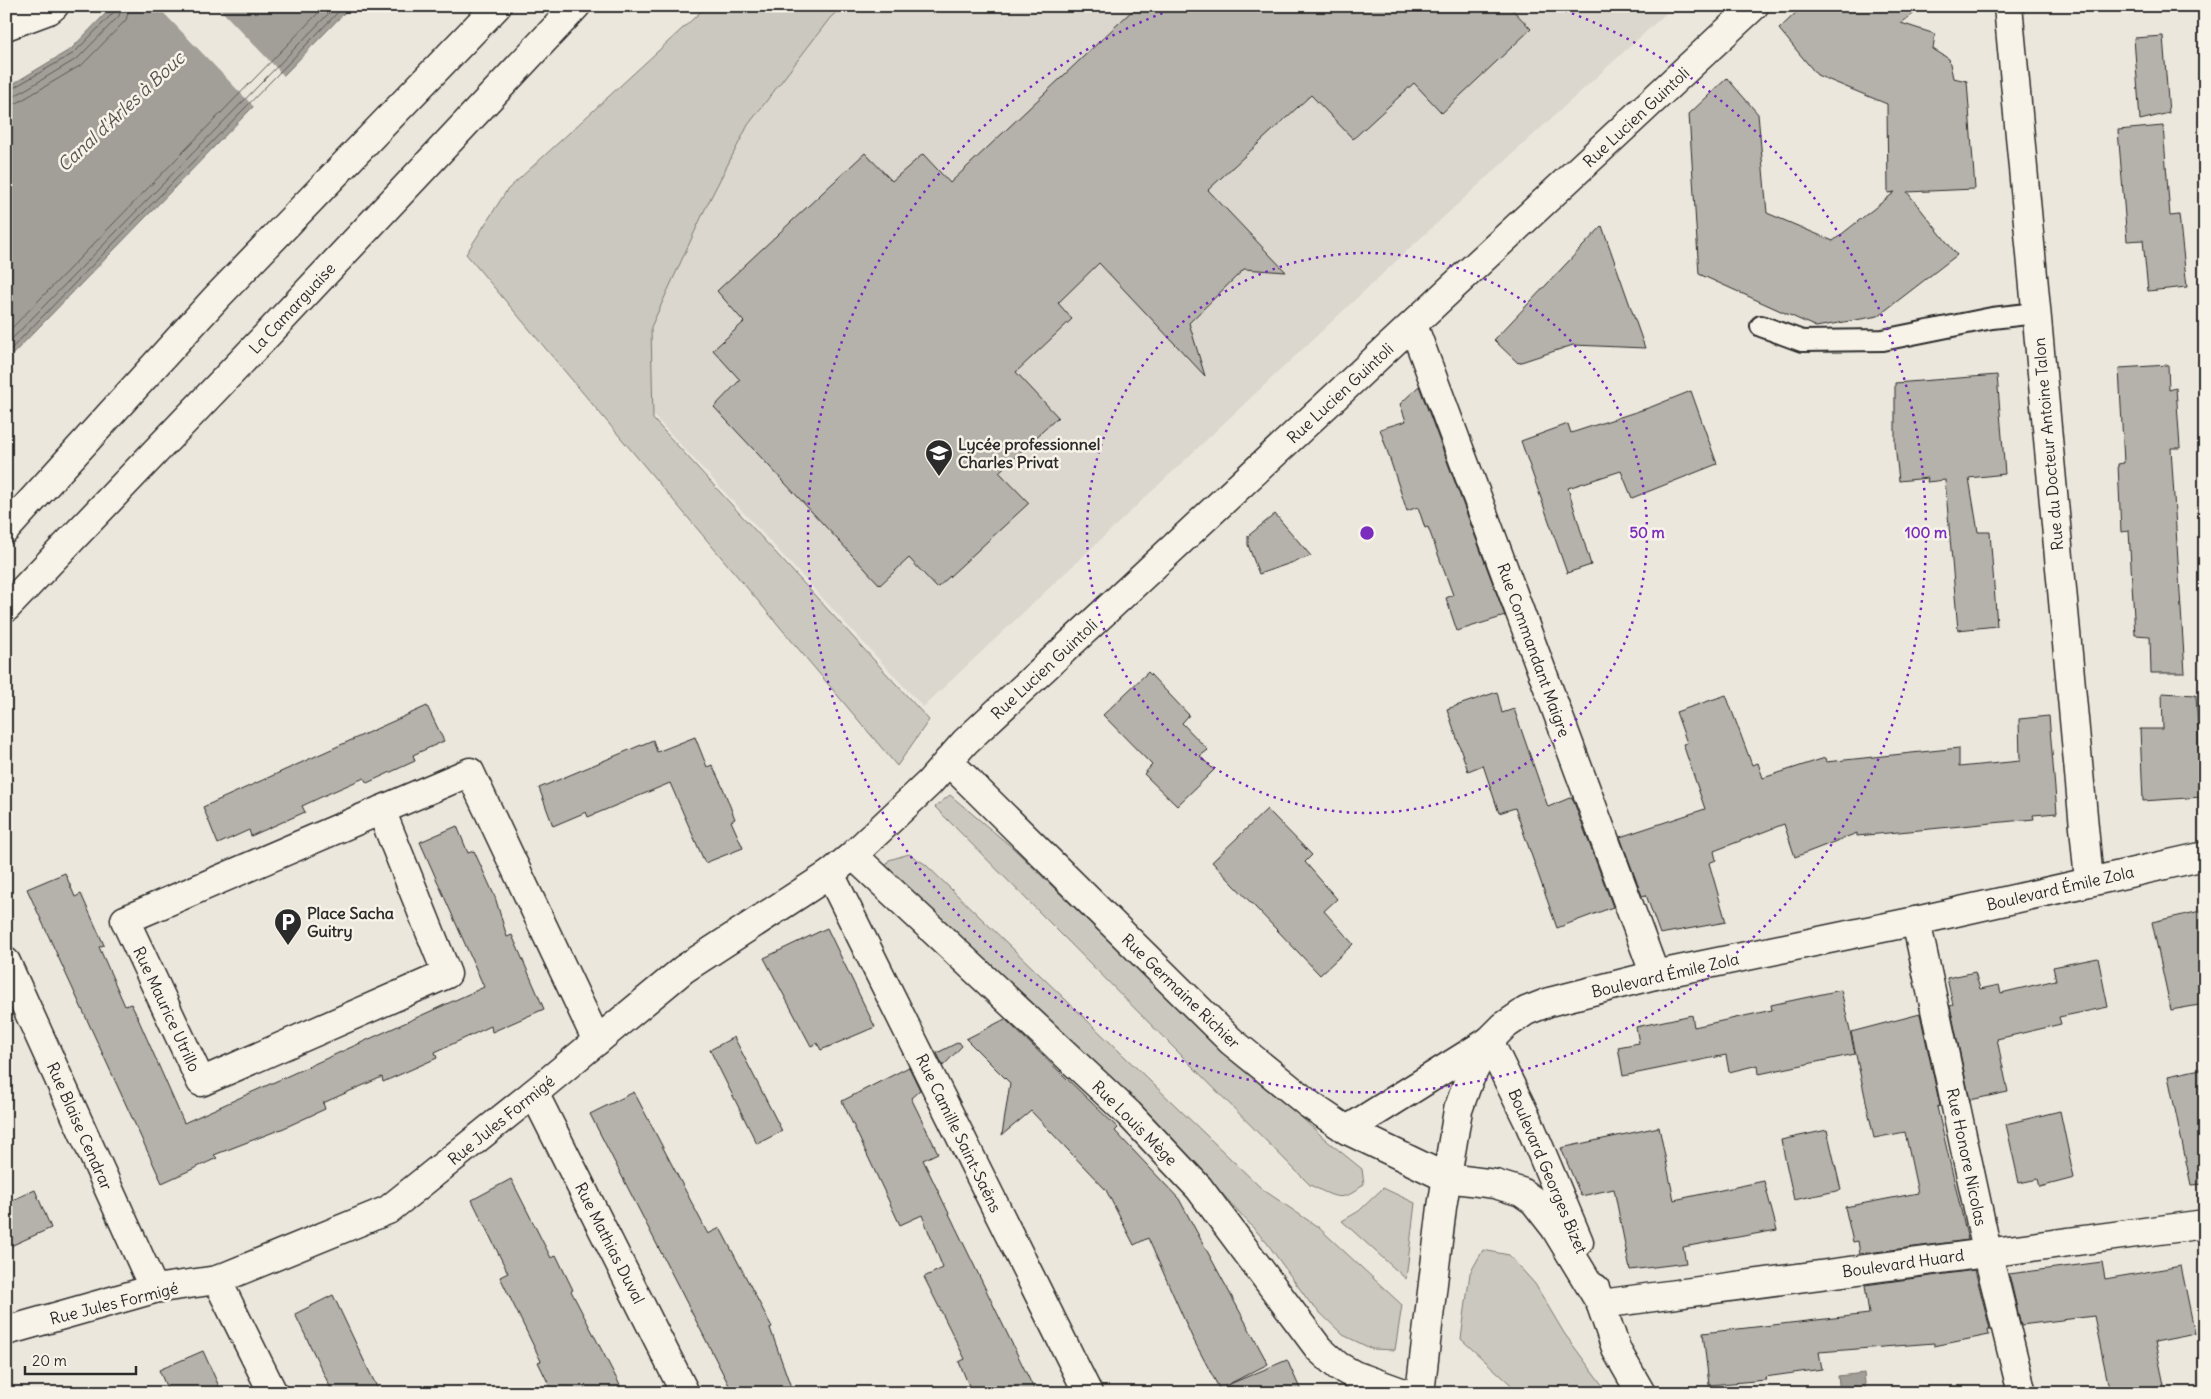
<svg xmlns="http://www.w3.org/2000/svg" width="2211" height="1399" viewBox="0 0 2211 1399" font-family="Delius,sans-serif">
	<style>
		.built { fill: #dbd7ce }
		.green { fill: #cbc8bf; stroke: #7b7a75 }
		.water { fill: #a29f98; stroke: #72716c }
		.pier { fill: #ebe7dd }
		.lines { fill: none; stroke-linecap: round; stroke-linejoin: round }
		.shore { stroke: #5b5957; stroke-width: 1 }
		.building { fill: #b5b2ab; stroke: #2b2b2b }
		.lane-casing { stroke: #2b2b2b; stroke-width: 24 }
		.street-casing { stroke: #2b2b2b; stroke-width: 31 }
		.secondary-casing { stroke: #2b2b2b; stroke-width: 31 }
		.highway-casing { stroke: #2b2b2b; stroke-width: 31 }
		.lane { stroke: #f7f3e8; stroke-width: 20 }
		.street { stroke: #f7f3e8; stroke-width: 28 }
		.secondary { stroke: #f7f3e8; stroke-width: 28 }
		.highway { stroke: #f7f3e8; stroke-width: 28 }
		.ring { fill: none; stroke: #7b2cbf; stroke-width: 2.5; stroke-dasharray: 2.5 5 }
		.labels { text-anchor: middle; stroke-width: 5; stroke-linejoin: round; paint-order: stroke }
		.street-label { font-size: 16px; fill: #2b2b2b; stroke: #f7f3e8 }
		.poi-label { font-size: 16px; font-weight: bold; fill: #2b2b2b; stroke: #f7f3e8; text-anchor: start }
		.water-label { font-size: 18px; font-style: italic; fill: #555451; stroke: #f7f3e8 }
		.centre { fill: #7b2cbf; stroke: #f7f3e8; stroke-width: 2.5 }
		.ring-label { font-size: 15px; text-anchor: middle; font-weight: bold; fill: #7b2cbf; stroke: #f7f3e8; stroke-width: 5; stroke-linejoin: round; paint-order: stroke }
	</style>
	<rect width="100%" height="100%" fill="#ebe7dd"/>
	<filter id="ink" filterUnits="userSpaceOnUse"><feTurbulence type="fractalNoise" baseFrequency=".02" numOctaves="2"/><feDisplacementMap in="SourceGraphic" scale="10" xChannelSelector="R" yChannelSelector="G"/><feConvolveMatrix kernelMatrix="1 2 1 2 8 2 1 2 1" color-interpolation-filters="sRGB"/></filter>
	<g filter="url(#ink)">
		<path class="built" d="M 719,6 L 1674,6 L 1411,247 L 923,707 L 487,235 Z"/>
		<g class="green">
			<path d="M 707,6 L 843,6 L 830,18 L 748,125 L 706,207 L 651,327 L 653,419 L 929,720 L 897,766 L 466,254 L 507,190 Z"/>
			<path d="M 950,795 L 1014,849 L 1088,921 L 1326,1140 L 1362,1169 L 1364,1184 C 1342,1204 1335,1197 1310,1185 L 935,807 Z"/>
			<path d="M 909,854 L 925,864 L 1262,1189 L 1318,1227 L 1402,1305 L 1395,1350 L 1372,1349 L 1343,1335 L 1310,1303 L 1267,1243 L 1211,1181 L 884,868 L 889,860 Z"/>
			<path d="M 1383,1188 L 1415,1203 L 1406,1279 L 1342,1221 L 1359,1211 Z"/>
			<path d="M 1483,1250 L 1509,1255 L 1535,1284 L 1564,1333 L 1608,1393 L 1520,1393 L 1461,1339 L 1470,1273 Z"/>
		</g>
		<g class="water">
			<path d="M 113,6 L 351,6 L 6,361 L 6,88 L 71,49 Z"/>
			<path d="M 1864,1373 L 1866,1393 L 1840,1393 L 1838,1376 Z"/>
		</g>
		<path class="pier" d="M 157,6 L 217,6 L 285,77 L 255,108 Z"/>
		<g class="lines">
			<g class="shore">
				<path d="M 6,92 L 74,53 L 114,12 L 116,6"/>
				<path d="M 6,98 L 13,97 L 78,58 L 119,16 L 122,6"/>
				<path d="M 6,106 L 17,103 L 83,64 L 126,20 L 130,6"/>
				<path d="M 6,334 L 325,6"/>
				<path d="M 6,345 L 336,6"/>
				<path d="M 6,354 L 344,6"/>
			</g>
		</g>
		<g class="building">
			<path d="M 1137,6 L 1509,6 L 1531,29 L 1442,113 L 1414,83 L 1353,139 L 1311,95 L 1208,190 L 1286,272 L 1244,269 L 1189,323 L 1205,376 L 1099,263 L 1058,303 L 1072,319 L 1016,372 L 1058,417 L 999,472 L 1029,503 L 937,588 L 909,558 L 880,585 L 714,407 L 740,380 L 713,350 L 744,322 L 717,291 L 865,153 L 892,181 L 923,154 L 950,183 Z"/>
			<path d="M 1803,6 L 1924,6 L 1901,23 L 1935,34 L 1933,49 L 1949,59 L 1953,78 L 1967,81 L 1975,189 L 1907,192 L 1957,255 L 1878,316 L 1816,327 L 1699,274 L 1689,114 L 1727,78 L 1758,114 L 1767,213 L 1833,241 L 1895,192 L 1888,193 L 1887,104 L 1817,75 L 1779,29 Z"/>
			<path d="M 2163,36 L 2169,113 L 2140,120 L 2134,38 Z"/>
			<path d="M 2163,126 L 2170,216 L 2179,215 L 2187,287 L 2148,291 L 2143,240 L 2127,241 L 2118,130 Z"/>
			<path d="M 1602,226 L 1645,348 L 1573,345 L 1518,363 L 1494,340 Z"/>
			<path d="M 2168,365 L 2169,390 L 2176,388 L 2180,448 L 2171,448 L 2185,673 L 2151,673 L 2150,636 L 2135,635 L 2129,531 L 2121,532 L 2118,464 L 2124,463 L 2119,368 Z"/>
			<path d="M 1997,375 L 2005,474 L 1969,478 L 1978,532 L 1990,532 L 1997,626 L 1958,630 L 1945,480 L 1927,482 L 1928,478 L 1899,481 L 1895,444 L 1895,383 Z"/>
			<path d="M 1419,386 L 1505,616 L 1457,631 L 1446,598 L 1453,595 L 1428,527 L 1425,528 L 1418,507 L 1407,511 L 1380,429 L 1406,421 L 1400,404 Z"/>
			<path d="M 1691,391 L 1717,464 L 1632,498 L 1621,471 L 1568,488 L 1591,565 L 1567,573 L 1521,441 L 1568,424 L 1571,433 L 1651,407 Z"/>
			<path d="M 1275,514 L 1311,556 L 1259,574 L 1248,545 L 1248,536 Z"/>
			<path d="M 1148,672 L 1189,715 L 1182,723 L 1208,750 L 1200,756 L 1214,770 L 1177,806 L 1144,774 L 1152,765 L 1103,715 Z"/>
			<path d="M 1497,692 L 1502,713 L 1514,709 L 1548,807 L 1572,797 L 1613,907 L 1557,928 L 1515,808 L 1499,813 L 1483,765 L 1468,771 L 1447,709 Z"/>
			<path d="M 2162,693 L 2196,695 L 2202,797 L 2143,801 L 2140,729 L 2163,729 Z"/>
			<path d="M 1726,695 L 1752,765 L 1758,763 L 1763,778 L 1825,758 L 1826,762 L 1959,748 L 1959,767 L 2020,761 L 2019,719 L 2049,716 L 2057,813 L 2033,815 L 2034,819 L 1857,836 L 1857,833 L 1795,857 L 1784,824 L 1714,851 L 1716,860 L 1709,863 L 1726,922 L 1660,934 L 1646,895 L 1642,896 L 1620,837 L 1705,809 L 1683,744 L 1687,743 L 1676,712 Z"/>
			<path d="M 427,706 L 444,741 L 413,755 L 415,761 L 367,783 L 364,778 L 332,792 L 302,806 L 305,812 L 251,836 L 249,830 L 218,844 L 203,807 Z"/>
			<path d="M 695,737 L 707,767 L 712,765 L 723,788 L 735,819 L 731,821 L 743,848 L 705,863 L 670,783 L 588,817 L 586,812 L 553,826 L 539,788 L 653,740 L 657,752 Z"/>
			<path d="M 1267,809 L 1312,855 L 1305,862 L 1337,899 L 1324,911 L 1353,944 L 1320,975 L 1212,862 Z"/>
			<path d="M 457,826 L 468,853 L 474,851 L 495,897 L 507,937 L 512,935 L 544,1009 L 492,1032 L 491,1026 L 461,1040 L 435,1052 L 437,1058 L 383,1082 L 382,1077 L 323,1103 L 325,1109 L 284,1128 L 214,1155 L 217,1158 L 162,1183 L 27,889 L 65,873 L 75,897 L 81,894 L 104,945 L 99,947 L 125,1006 L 131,1004 L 136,1014 L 184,1123 L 484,987 L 420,842 Z"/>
			<path d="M 2205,910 L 2205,1004 L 2171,1010 L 2152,922 Z"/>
			<path d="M 827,928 L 875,1027 L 821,1050 L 817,1043 L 811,1046 L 764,958 Z"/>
			<path d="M 2098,958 L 2108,1007 L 2059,1017 L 2061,1024 L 1997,1039 L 2008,1092 L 1970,1100 L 1950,1006 L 1953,1005 L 1947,978 L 1975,972 L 1980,989 L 1999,985 L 2001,993 L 2056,980 L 2053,967 Z"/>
			<path d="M 1841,990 L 1855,1054 L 1759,1074 L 1758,1065 L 1729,1072 L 1726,1055 L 1623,1076 L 1618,1047 L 1639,1043 L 1636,1027 L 1692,1015 L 1694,1027 L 1772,1010 L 1771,1005 Z"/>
			<path d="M 1920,1014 L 1940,1106 L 1937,1107 L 1968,1240 L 1860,1254 L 1858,1241 L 1853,1242 L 1845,1207 L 1918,1193 L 1905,1132 L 1874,1138 L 1851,1032 Z"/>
			<path d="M 1005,1019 L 1118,1128 L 1115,1131 L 1179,1199 L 1268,1364 L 1225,1386 L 1287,1360 L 1302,1393 L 1210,1393 L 1219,1388 L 1192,1337 L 1148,1238 L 1134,1245 L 1106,1190 L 1031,1111 L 1002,1135 L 1010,1083 L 966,1039 Z"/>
			<path d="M 734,1037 L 782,1131 L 757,1144 L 710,1050 Z"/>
			<path d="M 959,1042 L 962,1046 L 943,1066 L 937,1053 Z"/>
			<path d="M 909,1067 L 920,1090 L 911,1098 L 938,1153 L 923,1160 L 1036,1393 L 972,1393 L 959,1362 L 965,1359 L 924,1277 L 943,1268 L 922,1215 L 900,1225 L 842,1101 Z"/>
			<path d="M 2205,1068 L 2205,1184 L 2191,1185 L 2168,1076 Z"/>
			<path d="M 634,1092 L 708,1234 L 720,1228 L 772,1327 L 770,1328 L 793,1393 L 733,1393 L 590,1114 Z"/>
			<path d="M 2060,1111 L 2074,1178 L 2040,1187 L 2038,1179 L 2019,1183 L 2006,1124 Z"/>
			<path d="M 1659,1127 L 1674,1200 L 1764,1181 L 1777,1230 L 1683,1247 L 1686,1263 L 1630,1270 L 1614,1189 L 1581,1196 L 1561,1148 Z"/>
			<path d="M 1827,1130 L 1841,1190 L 1794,1200 L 1781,1140 Z"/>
			<path d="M 511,1179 L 551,1258 L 556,1255 L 573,1290 L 571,1291 L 624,1393 L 553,1393 L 538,1362 L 541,1361 L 500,1277 L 508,1273 L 472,1200 Z"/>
			<path d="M 35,1190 L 51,1228 L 6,1248 L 6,1203 Z"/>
			<path d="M 2102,1262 L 2105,1279 L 2181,1266 L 2195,1334 L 2155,1342 L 2164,1385 L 2127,1393 L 2110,1393 L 2094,1316 L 2021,1325 L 2009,1274 Z"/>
			<path d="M 1975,1270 L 1990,1329 L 1988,1329 L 1989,1335 L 1934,1346 L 1934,1343 L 1819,1352 L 1822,1369 L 1765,1377 L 1766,1380 L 1709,1385 L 1703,1333 L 1869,1314 L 1865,1285 Z"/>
			<path d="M 333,1295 L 367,1367 L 380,1393 L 333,1393 L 295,1314 Z"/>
			<path d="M 203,1351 L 222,1393 L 169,1393 L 159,1370 Z"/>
		</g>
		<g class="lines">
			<g class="lane-casing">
				<path id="lane" d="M 1761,326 L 1802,341 L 1883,340 L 1992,318 L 2036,313"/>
			</g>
			<g class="street-casing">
				<g id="street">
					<path d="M 2008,6 L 2089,881"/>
					<path d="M 1413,325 L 1655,975"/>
					<path d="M 948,761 L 1231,1041 L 1310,1105 L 1347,1130 L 1447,1178 L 1495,1184 L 1521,1192 L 1534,1201 L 1555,1228 L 1601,1304"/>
					<path d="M 381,810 L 447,974 L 201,1082 L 125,920 L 470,772 L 597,1041"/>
					<path d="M 853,855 L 1129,1114 L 1199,1188 L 1319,1349 L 1338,1366 L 1354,1375 L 1404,1393"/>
					<path d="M 830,874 L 1088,1393"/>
					<path d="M 1916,921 L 1987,1251 L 2022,1393"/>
					<path d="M 6,962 L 154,1289"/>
					<path d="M 1489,1041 L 1529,1123 L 1579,1242"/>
					<path d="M 534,1093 L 685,1393"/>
					<path d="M 1347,1130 L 1489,1041"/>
					<path d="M 217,1280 L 273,1393"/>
					<path d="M 1595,1288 L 1617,1351 L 1641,1393"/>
					<path d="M 1601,1304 L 2205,1224"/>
					<path d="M 6,1331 L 154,1289 L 217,1280 L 388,1210 L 534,1093 L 684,969 L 830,874 L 853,855 L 929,783 L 965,742 L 1754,6"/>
					<path d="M 1420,1393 L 1442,1207 L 1458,1110 L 1468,1082 L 1489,1041 L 1504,1026 L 1526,1011 L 1549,1002 L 1655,975 L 1916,921 L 2205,856"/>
				</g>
			</g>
			<g class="secondary-casing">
				<path id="secondary" d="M 6,26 L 49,10 L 54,6"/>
			</g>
			<g class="highway-casing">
				<g id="highway">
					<path d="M 6,529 L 216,298 L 497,6"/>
					<path d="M 6,608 L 266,336 L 576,6"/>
				</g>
			</g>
			<use href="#lane" class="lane"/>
			<use href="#street" class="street"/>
			<use href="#secondary" class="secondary"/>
			<use href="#highway" class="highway"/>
		</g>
	</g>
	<g class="ring">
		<circle cx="1367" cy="533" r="280"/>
		<path d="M1558 8A559 559 0 1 1 1176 8"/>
	</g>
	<defs>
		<g id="school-pin" transform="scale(1.4375)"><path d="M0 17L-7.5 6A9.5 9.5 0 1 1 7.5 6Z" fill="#2b2b2b" stroke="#f7f3e8"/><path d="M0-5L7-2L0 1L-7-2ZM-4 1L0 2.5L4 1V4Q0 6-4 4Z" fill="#fff"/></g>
		<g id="parking-pin" transform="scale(1.4375)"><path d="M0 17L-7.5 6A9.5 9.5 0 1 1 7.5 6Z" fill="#2b2b2b" stroke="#f7f3e8"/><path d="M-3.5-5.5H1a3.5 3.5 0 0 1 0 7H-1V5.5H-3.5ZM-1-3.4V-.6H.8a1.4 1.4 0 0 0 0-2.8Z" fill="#fff"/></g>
	</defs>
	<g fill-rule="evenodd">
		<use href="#school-pin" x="939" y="453"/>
		<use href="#parking-pin" x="288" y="922"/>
	</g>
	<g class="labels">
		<g class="street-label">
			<text transform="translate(1636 117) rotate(-43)" y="6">Rue Lucien Guintoli</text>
			<text transform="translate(292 308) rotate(-47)" y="6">La Camarguaise</text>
			<text transform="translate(1340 393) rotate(-43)" y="6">Rue Lucien Guintoli</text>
			<text transform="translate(2048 444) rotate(-95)" y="6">Rue du Docteur Antoine Talon</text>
			<text transform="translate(1534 650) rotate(70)" y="6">Rue Commandant Maigre</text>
			<text transform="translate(1044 669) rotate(-43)" y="6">Rue Lucien Guintoli</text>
			<text transform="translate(2060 888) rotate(-13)" y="6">Boulevard Émile Zola</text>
			<text transform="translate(1665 975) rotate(-13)" y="6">Boulevard Émile Zola</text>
			<text transform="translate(1181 991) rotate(44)" y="6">Rue Germaine Richier</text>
			<text transform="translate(167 1009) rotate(65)" y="6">Rue Maurice Utrillo</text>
			<text transform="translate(501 1120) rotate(-39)" y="6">Rue Jules Formigé</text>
			<text transform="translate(1135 1123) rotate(45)" y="6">Rue Louis Mège</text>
			<text transform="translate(80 1126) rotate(66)" y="6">Rue Blaise Cendrar</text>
			<text transform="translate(959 1133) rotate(64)" y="6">Rue Camille Saint-Saëns</text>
			<text transform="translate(1967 1157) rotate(78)" y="6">Rue Honore Nicolas</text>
			<text transform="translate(1548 1171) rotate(67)" y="6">Boulevard Georges Bizet</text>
			<text transform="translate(610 1243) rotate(63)" y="6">Rue Mathias Duval</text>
			<text transform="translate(1903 1263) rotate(-8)" y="6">Boulevard Huard</text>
			<text transform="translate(114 1303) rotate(-14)" y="6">Rue Jules Formigé</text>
		</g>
		<g class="poi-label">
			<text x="958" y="450">Lycée professionnel<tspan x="958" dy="18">Charles Privat</tspan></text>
			<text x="307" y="919">Place Sacha<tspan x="307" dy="18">Guitry</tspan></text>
		</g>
		<g class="water-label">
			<text transform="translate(121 112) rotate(-43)" y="6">Canal d'Arles à Bouc</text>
		</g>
	</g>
	<circle cx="1367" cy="533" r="8" class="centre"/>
	<g class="ring-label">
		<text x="1647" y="538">50 m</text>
		<text x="1926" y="538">100 m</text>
	</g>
	<rect width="2211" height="1399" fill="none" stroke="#f7f3e8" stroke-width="25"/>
	<rect x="12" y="12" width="2186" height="1374" fill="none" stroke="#2b2b2b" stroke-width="2" filter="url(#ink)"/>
	<path d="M25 1366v8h111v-8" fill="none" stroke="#2b2b2b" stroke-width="2.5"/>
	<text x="32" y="1366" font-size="15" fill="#2b2b2b" stroke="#f7f3e8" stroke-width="4" paint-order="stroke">20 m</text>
</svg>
